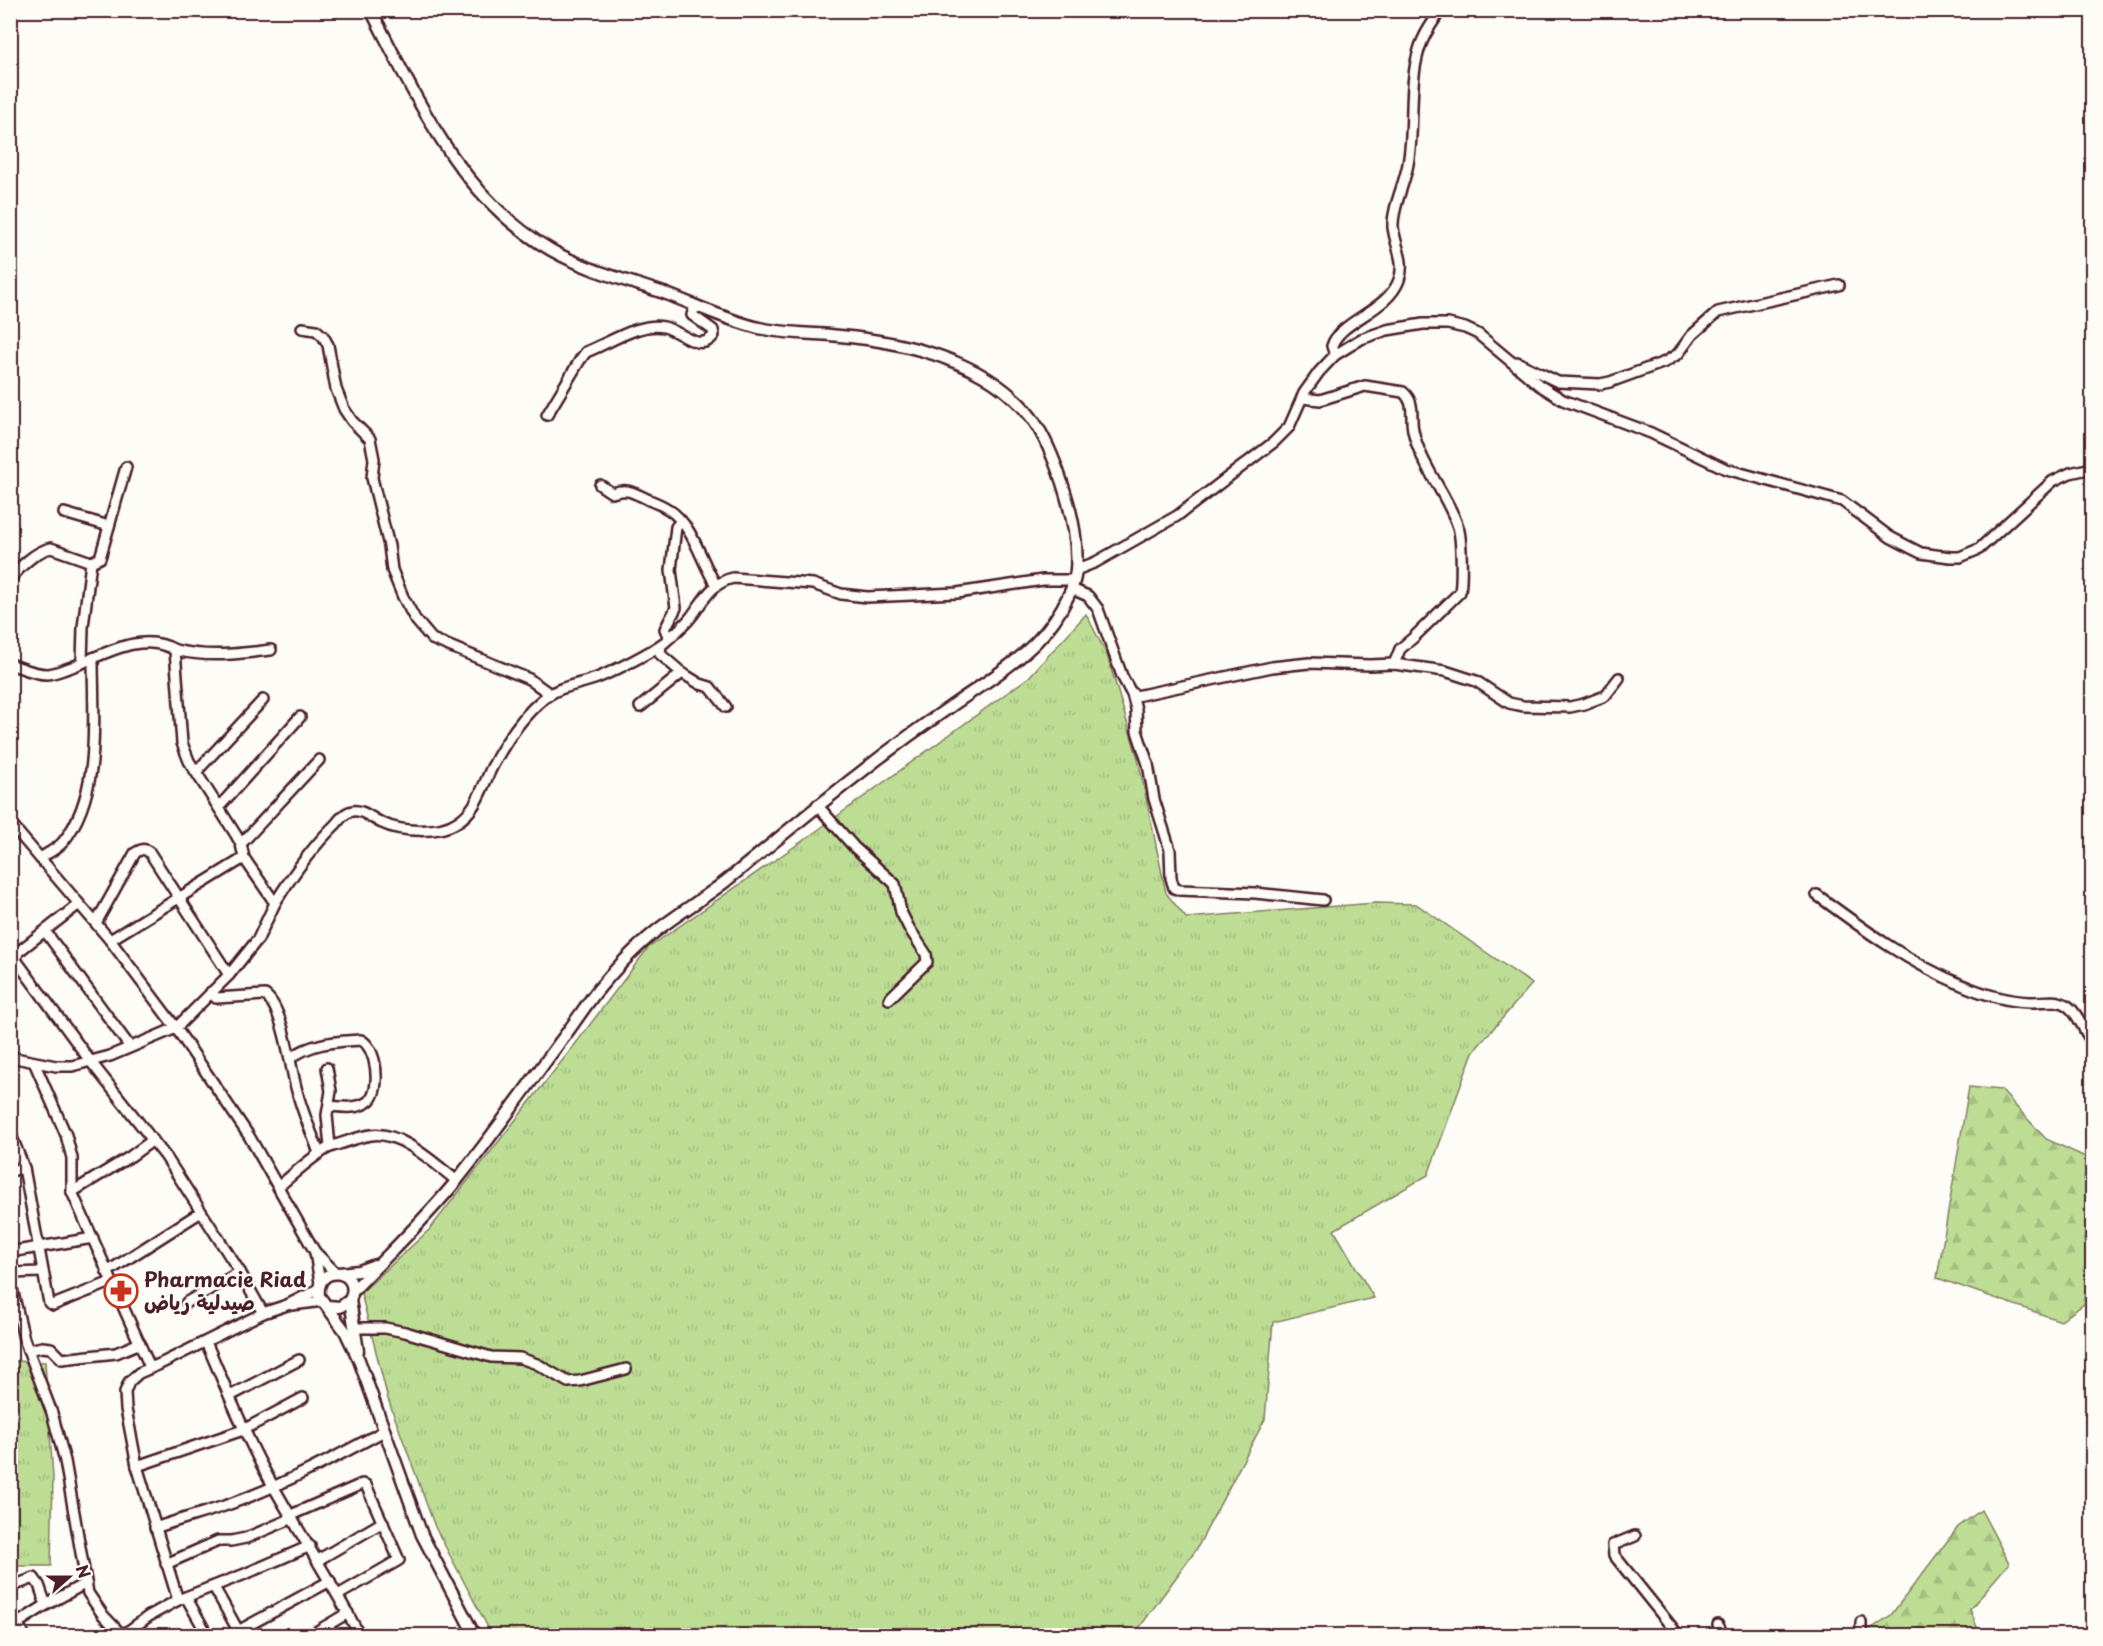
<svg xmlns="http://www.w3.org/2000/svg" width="2103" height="1646" viewBox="0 0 2103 1646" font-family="'Playpen Sans','Playpen Sans Arabic',sans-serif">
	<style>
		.grass { fill: url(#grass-tufts); stroke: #847e60; stroke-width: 1.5 }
		.forest { fill: url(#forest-firs); stroke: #847e60; stroke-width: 1.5 }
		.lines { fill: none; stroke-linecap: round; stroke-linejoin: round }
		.minor-casing { stroke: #4a1f2b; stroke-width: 14 }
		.tertiary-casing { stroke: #4a1f2b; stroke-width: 15 }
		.minor { stroke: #fdfcf7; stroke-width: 9 }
		.tertiary { stroke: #fdfcf7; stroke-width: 10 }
		.labels { text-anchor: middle; stroke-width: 5; stroke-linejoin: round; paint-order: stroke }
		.poi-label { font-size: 20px; font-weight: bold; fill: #4a1f2b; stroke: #fdfcf7; text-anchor: start }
	</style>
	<defs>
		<pattern id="grass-tufts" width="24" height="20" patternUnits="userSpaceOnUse" patternTransform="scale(1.5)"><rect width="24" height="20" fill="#bddd95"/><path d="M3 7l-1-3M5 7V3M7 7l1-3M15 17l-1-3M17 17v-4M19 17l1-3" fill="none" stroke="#a4bd81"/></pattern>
		<pattern id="forest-firs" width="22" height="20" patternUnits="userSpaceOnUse" patternTransform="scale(1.5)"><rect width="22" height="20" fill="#bddd95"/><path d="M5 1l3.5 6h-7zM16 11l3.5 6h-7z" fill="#a4bd81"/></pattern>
	</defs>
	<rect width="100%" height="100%" fill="#fdfcf7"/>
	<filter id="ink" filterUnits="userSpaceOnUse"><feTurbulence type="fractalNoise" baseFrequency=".0167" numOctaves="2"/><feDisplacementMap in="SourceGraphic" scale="12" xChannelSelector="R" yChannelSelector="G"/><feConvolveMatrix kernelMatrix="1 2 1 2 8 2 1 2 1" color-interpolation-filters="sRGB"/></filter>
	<g filter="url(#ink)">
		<g class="grass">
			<path d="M 1086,614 L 1107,655 L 1138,759 L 1166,893 L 1186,918 L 1375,903 L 1416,904 L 1532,984 L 1473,1052 L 1428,1175 L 1334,1230 L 1374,1298 L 1273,1322 L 1265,1419 L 1196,1550 L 1134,1635 L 492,1635 L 435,1527 L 388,1399 L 361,1293 L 429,1230 L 573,1047 L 648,948 L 811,835 L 1029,677 Z"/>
			<path d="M 11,1361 L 45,1362 L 53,1477 L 51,1566 L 11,1566 Z"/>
		</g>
		<g class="forest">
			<path d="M 1969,1087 L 2001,1090 L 2046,1139 L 2092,1160 L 2092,1298 L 2061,1321 L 1937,1278 Z"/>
			<path d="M 1981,1510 L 2009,1563 L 1970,1609 L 1980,1635 L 1871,1635 L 1869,1630 L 1891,1615 L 1958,1527 Z"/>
		</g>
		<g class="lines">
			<g class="minor-casing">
				<g id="minor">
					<path d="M 302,328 L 316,330 L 323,336 L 328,345 L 336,389 L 344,409 L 352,421 L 370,439 L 374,459 L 372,478 L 389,546 L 392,570 L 403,597 L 415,619 L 432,639 L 529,679 L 550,694"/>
					<path d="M 1335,355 L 1332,346 C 1339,321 1388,311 1399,280 C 1406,261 1395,246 1393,227 C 1392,208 1405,183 1408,164 C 1415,127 1408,87 1419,50 C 1423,36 1432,23 1441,10"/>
					<path d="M 1517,362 L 1558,382 L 1600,384 L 1610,382 L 1665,362 L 1678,354 L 1692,335 L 1718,312 L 1839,285"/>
					<path d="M 1302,398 L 1320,400 L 1365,386 L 1403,392 C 1416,403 1410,416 1413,430 C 1420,465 1447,494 1458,527 C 1462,539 1462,579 1460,592 L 1413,638 L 1400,649 L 1394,664"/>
					<path d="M 547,415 L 580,360 L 586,352 L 593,349 C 614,340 642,322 664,327 C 681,331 700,354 714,335 L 713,330 L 692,315 L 695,306"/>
					<path d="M 600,485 L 612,493 C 628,488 632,492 647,499 C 654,502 662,505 668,509 C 694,526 700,560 716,585"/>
					<path d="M 64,513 L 109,526"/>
					<path d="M 91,562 L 100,558 L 126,467"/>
					<path d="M 1076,570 L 1096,562 L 1177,516 L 1274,442 L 1289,427 L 1304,393 L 1319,372 L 1335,355 L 1361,339 L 1387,330 L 1423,324 L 1448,324 L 1465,328 L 1478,334 L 1539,385 L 1563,400 L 1651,433 L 1726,469 L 1842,501 L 1890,537 L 1911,548 L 1921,553 L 1950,557 L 1960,557 L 1979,549 L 2053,481 L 2070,473 L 2092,468"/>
					<path d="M 10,580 C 19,567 36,551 51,548 L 91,562 L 83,627 L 82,663"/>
					<path d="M 1072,589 L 1088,596 L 1098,609 L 1122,676 L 1130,691 L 1136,696 L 1272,667 L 1309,663 L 1370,665 L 1394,664 L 1445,671 L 1476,681 L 1509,703 L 1523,706 L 1570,707 L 1584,704 L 1605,696 L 1619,678"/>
					<path d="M 669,638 L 665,629 L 676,608 L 671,570 L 676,527 L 681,521"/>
					<path d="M 661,645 L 660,654 L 682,673 L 700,684 L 710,687 L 726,707"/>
					<path d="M 175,650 C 210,658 236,654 271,650"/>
					<path d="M 10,664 C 22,668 34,674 47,674 C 54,674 62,670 69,668 C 102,656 141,630 175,650 L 182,743 L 189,761 L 236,835 L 241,844 L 244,858 L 275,903 L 258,939 L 229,975 L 176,1028 L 110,1056 L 72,1066 L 56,1066 L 10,1057"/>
					<path d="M 1132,694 L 1136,709 L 1137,731 L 1148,764 L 1154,799 L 1170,850 L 1171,878 L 1174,888 L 1180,890 L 1255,893 L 1323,900"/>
					<path d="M 640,707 L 682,673"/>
					<path d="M 196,772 L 263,700"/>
					<path d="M 817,805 L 854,847 L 895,884 L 901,912 L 909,928 L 926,954 L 927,962 L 889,999"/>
					<path d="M 219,807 L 300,717"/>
					<path d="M 10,823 L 110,940 L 176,1028 L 249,1136 L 315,1252 L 336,1273"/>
					<path d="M 241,844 L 319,760"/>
					<path d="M 40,858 C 48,853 57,849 63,842 C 102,794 93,717 93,658"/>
					<path d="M 1817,895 C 1863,929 1909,963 1962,985 C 1983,994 2007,1001 2029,1002 C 2043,1003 2057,997 2069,1007 C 2080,1016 2083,1031 2092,1041"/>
					<path d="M 275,903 C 293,874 311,848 336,824 C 339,820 344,814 349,812 C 361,807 372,819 382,823 C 400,832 440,834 457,822 C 476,811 482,788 491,769 C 504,744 520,718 542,700 C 558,686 578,685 597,678 C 614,671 650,653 665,642 C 674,634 684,626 691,617 C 704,600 711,583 733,578 L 813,584 L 841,594 L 867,597 L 957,593 L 1043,580 L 1074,580"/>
					<path d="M 79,904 L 18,952 L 16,960 L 91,1062 L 166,1157 L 240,1272 L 263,1313"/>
					<path d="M 96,923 L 135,853 C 141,849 144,848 150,853 L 229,975"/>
					<path d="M 45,931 L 130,1047"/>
					<path d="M 110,940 L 244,858"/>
					<path d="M 211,992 L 216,998 L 265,995 C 284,1008 290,1068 297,1091 C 302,1112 312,1133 319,1153"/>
					<path d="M 291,1058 C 312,1042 336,1042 361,1040 C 377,1048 381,1088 370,1100 C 359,1110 341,1107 329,1106"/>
					<path d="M 34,1062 L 66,1135 L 72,1158 L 72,1192 L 150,1367"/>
					<path d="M 10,1132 L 24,1168 L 49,1303 L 53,1305 L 111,1282"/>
					<path d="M 330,1147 C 343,1143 357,1137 371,1135 C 400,1130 435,1164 457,1181"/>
					<path d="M 10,1171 L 24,1168"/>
					<path d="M 278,1187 C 294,1174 312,1156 330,1147 L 327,1115 L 331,1091 L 327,1068"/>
					<path d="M 72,1192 L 131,1156 L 153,1140"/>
					<path d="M 10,1252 L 93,1238"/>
					<path d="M 315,1252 L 320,1283"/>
					<path d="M 107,1272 L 201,1212"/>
					<path d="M 10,1273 L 42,1272"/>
					<path d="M 10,1280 L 24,1339 L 52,1413 L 65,1461 L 88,1593 L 103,1615 L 123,1636"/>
					<path d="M 187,1302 L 240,1272"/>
					<path d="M 292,1305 L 323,1301"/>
					<path d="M 356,1328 L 385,1328 L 405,1332 L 491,1357 L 520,1358 L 537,1364 L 568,1382 L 580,1381 L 626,1369"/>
					<path d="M 206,1342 C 224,1383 240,1424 261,1464 C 292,1522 329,1577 360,1636"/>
					<path d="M 28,1350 L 42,1347 L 51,1348 L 62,1359 L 116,1353 L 140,1343"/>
					<path d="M 230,1396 L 299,1360"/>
					<path d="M 137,1466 L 243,1430 L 303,1398"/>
					<path d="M 291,1515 L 362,1484 L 366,1485 L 399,1560 L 338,1595"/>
					<path d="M 155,1528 C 180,1519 205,1513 230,1504 C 283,1485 334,1458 384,1431"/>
					<path d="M 1635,1536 L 1613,1545 L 1614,1555 L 1679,1636"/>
					<path d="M 318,1560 L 383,1522"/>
					<path d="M 166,1564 L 218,1541 L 231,1541 L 246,1538 L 293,1518"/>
					<path d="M 10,1587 L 34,1578 L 39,1585 L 46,1605"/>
					<path d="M 214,1587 L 240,1634"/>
					<path d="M 186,1597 L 208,1636"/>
					<path d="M 178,1600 L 137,1466 L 126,1409 L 125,1392 L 129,1382 L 139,1373 L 160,1364 L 263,1313 L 287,1305 L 319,1289"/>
					<path d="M 1861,1622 L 1861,1636"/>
					<path d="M 17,1624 L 25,1636"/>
					<path d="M 1718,1625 L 1724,1636"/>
					<path d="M 10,1628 L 46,1605 L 86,1583"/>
					<path d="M 123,1635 L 149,1616 L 178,1600 L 245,1574 L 310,1546"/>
					<path d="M 229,1636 L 330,1581"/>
					<path d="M 309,1636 L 348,1613"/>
				</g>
			</g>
			<g class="tertiary-casing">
				<g id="tertiary">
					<path d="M 339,1273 L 359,1271 L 375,1265"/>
					<path d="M 353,1291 C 388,1254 425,1220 457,1180 C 495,1133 530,1082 566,1034 C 578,1018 589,1000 602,985 C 619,965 639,944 660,928 C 681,912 704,898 726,881 C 771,845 814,808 860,773 C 889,750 919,728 950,707 C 991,678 1037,653 1062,608 C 1069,595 1075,584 1076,570 C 1079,537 1069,502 1058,471 C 1051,452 1043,433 1031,417 C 988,361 906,342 840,336 C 813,333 786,334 759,328 C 726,320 696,305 664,293 C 626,280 586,270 551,250 C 460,198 417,99 371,10"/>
					<path d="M 350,1300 L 358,1351"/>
					<path d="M 328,1306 L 340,1307 L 350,1300 C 364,1269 315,1262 319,1296 L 345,1331 L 359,1360 L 422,1535 L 475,1636"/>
				</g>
			</g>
			<use href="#minor" class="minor"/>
			<use href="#tertiary" class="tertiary"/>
		</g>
	</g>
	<defs>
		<g id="pharmacy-ring" transform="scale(1.725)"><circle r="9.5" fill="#fdfcf7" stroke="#c8321e" stroke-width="1.5"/><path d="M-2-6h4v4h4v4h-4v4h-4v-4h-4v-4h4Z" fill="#c8321e"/></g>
	</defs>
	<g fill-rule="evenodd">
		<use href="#pharmacy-ring" x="121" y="1291"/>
	</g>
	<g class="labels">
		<g class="poi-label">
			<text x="144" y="1287">Pharmacie Riad<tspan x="144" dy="23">صيدلية رياض</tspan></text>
		</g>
	</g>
	<rect width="2103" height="1646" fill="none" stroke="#fdfcf7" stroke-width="36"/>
	<rect x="18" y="18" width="2067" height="1610" fill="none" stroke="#4a1f2b" stroke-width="2" filter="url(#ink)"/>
	<g transform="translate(69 1577) rotate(69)" stroke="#fdfcf7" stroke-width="4.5" paint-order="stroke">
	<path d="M0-4.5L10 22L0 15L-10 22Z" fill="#4a1f2b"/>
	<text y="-9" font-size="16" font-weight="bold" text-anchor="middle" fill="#4a1f2b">N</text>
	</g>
</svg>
